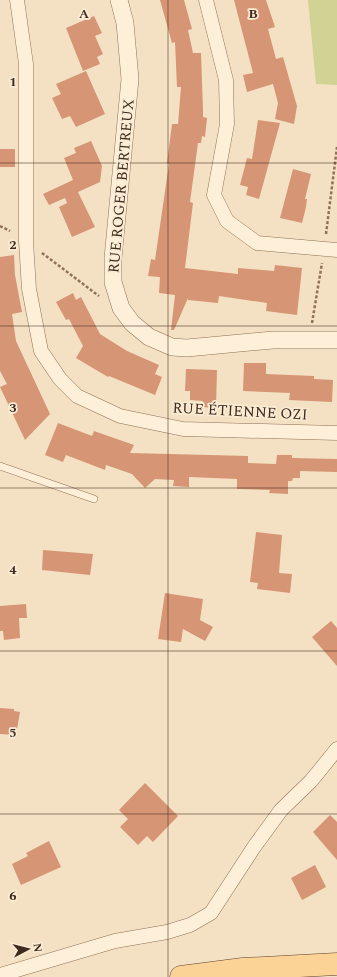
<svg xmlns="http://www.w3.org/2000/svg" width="337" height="977" viewBox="0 0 337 977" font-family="Spectral,serif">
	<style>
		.green { fill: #d1d395 }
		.building { fill: #d69574 }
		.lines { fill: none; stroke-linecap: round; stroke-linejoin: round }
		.service-casing { stroke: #917157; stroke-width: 8 }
		.minor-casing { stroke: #917157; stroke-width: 15 }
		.tertiary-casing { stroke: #917157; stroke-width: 18 }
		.primary-casing { stroke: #5e3f2b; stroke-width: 23 }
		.path { stroke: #917157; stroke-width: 2.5; stroke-dasharray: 3 2; stroke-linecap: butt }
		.service { stroke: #fdefd8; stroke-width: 7 }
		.minor { stroke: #fdefd8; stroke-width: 14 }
		.tertiary { stroke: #fdefd8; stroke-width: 17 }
		.primary { stroke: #fbd397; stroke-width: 22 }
		.grid { fill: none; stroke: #3f2a1d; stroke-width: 1; stroke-opacity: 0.55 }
		.labels { text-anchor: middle; stroke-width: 3.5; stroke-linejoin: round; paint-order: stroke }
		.street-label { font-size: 15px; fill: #3f2a1d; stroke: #faecd4 }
		.grid-label { font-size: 13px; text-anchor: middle; font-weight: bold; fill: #3f2a1d; stroke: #faecd4; stroke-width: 3.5; stroke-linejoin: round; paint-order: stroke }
	</style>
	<rect width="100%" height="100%" fill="#f4e1c3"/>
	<path class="green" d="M 308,0 L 337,0 L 337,85 L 316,84 Z"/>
	<g class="building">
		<path d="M 160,0 L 184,0 L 192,29 L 188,30 L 193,53 L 201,53 L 203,110 L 203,117 L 207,118 L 205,137 L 202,136 L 201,143 L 198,143 L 190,202 L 193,203 L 185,268 L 238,274 L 238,268 L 274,271 L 275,265 L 302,268 L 297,315 L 266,311 L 267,303 L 219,296 L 218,303 L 188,300 L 188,298 L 174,330 L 171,330 L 175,295 L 159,293 L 160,277 L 148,276 L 151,259 L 155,260 L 169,164 L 167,163 L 172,124 L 178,124 L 181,87 L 177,87 L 175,42 L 172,43 Z"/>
		<path d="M 234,0 L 266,0 L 275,27 L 268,29 L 276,59 L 283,57 L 297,106 L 294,124 L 275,119 L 278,103 L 273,84 L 247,92 L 243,75 L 253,73 Z"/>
		<path d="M 94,16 L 102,33 L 95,36 L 103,54 L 97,57 L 100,64 L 83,71 L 66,28 Z"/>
		<path d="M 86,71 L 105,114 L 76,127 L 70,116 L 62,119 L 52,98 L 61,94 L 56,84 Z"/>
		<path d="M 258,120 L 280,123 L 259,199 L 246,195 L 248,187 L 240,185 L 247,158 L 252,159 Z"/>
		<path d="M 91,141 L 102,166 L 100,182 L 78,192 L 95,227 L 72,237 L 59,207 L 67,203 L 65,198 L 49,205 L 43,194 L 73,180 L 64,158 L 76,153 L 74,148 Z"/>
		<rect x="0" y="149" width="15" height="18"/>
		<path d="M 293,169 L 311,174 L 305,199 L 307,199 L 306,207 L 302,223 L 280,218 Z"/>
		<path d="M 14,255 L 15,275 L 22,312 L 12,314 L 16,341 L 50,414 L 25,440 L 0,387 L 7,384 L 0,371 L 0,257 Z"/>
		<path d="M 73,293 L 76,300 L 81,297 L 100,334 L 127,351 L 159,365 L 155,374 L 162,377 L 155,395 L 109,376 L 108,377 L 76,358 L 83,346 L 69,319 L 66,320 L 56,302 Z"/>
		<path d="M 244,363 L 266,363 L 266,374 L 314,376 L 314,379 L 333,380 L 332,402 L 289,400 L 290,393 L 243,391 Z"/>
		<path d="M 186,369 L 217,370 L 216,408 L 202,407 L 203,401 L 190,400 L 190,391 L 185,391 Z"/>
		<path d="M 58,423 L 92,436 L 94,431 L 134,445 L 130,453 L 248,456 L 248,463 L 276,464 L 277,455 L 292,455 L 292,458 L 337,459 L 337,472 L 300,471 L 300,478 L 293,478 L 292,481 L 288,481 L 288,494 L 269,493 L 270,490 L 237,489 L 237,479 L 189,477 L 189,487 L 173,486 L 174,480 L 155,479 L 145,488 L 132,474 L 106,465 L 105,470 L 66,455 L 63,462 L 45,455 Z"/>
		<path d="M 256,532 L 282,535 L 279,573 L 292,574 L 290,593 L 257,589 L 258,583 L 250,582 Z"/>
		<path d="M 43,550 L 93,554 L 90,575 L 42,570 Z"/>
		<path d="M 165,593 L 203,599 L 200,620 L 213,627 L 205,641 L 183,629 L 181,642 L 158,639 Z"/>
		<path d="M 26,604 L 27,618 L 19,618 L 20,638 L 4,640 L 3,631 L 0,631 L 0,606 Z"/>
		<path d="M 331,621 L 337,628 L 337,666 L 312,637 Z"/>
		<path d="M 0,708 L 14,709 L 14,711 L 20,712 L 16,735 L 0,734 Z"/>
		<path d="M 145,783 L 178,816 L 153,842 L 147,836 L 138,845 L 120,827 L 128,819 L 119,810 Z"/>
		<path d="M 330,815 L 337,822 L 337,860 L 313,832 Z"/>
		<path d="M 49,841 L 61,867 L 21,885 L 12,864 L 28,856 L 26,853 Z"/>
		<path d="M 315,865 L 326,887 L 302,900 L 291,878 Z"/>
	</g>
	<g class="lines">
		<g class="service-casing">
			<path id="service" d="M 0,466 L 94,499"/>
		</g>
		<g class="minor-casing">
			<g id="minor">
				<path d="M 17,0 L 26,64 L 26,241 L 29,289 L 41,351 L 60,379 L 77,396 L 120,416 L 183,429 L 337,433"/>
				<path d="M 206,0 L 226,80 L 227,124 L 214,195 L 227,221 L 257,243 L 337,250"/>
				<path d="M 0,975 L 115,941 L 167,932 L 190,925 L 211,913 L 254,847 L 281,810 L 311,781 L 337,749"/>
			</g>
		</g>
		<g class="tertiary-casing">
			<path id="tertiary" d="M 119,0 L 125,23 L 130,79 L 113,258 L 113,282 L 121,308 L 132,323 L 149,337 L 172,347 L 187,348 L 273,340 L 337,340"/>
		</g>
		<g class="primary-casing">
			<path id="primary" d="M 181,977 L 243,969 L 337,964"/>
		</g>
		<g class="path">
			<path d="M 0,226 L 10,231"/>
			<path d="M 326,234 L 337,147"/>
			<path d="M 42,253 L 99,296"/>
			<path d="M 312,323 L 322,263"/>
		</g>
		<use href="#service" class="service"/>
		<use href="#minor" class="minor"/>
		<use href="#tertiary" class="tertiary"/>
		<use href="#primary" class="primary"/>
	</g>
	<path class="grid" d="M 168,0 L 168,977M 0,163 L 337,163M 0,326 L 337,326M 0,488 L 337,488M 0,651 L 337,651M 0,814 L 337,814"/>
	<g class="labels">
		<g class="street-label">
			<text transform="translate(121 186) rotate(-85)" y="5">RUE ROGER BERTREUX</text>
			<text transform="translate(240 411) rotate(3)" y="5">RUE ÉTIENNE OZI</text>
		</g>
	</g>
	<g class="grid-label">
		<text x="84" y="18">A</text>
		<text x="253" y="18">B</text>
		<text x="13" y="86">1</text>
		<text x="13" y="249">2</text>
		<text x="13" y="412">3</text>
		<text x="13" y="574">4</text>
		<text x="13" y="737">5</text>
		<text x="13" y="900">6</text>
	</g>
	<g transform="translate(28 949) rotate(83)" stroke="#faecd4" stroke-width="3" paint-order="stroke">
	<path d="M0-3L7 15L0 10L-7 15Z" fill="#3f2a1d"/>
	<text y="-6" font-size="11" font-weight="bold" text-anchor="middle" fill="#3f2a1d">N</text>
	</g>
</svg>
